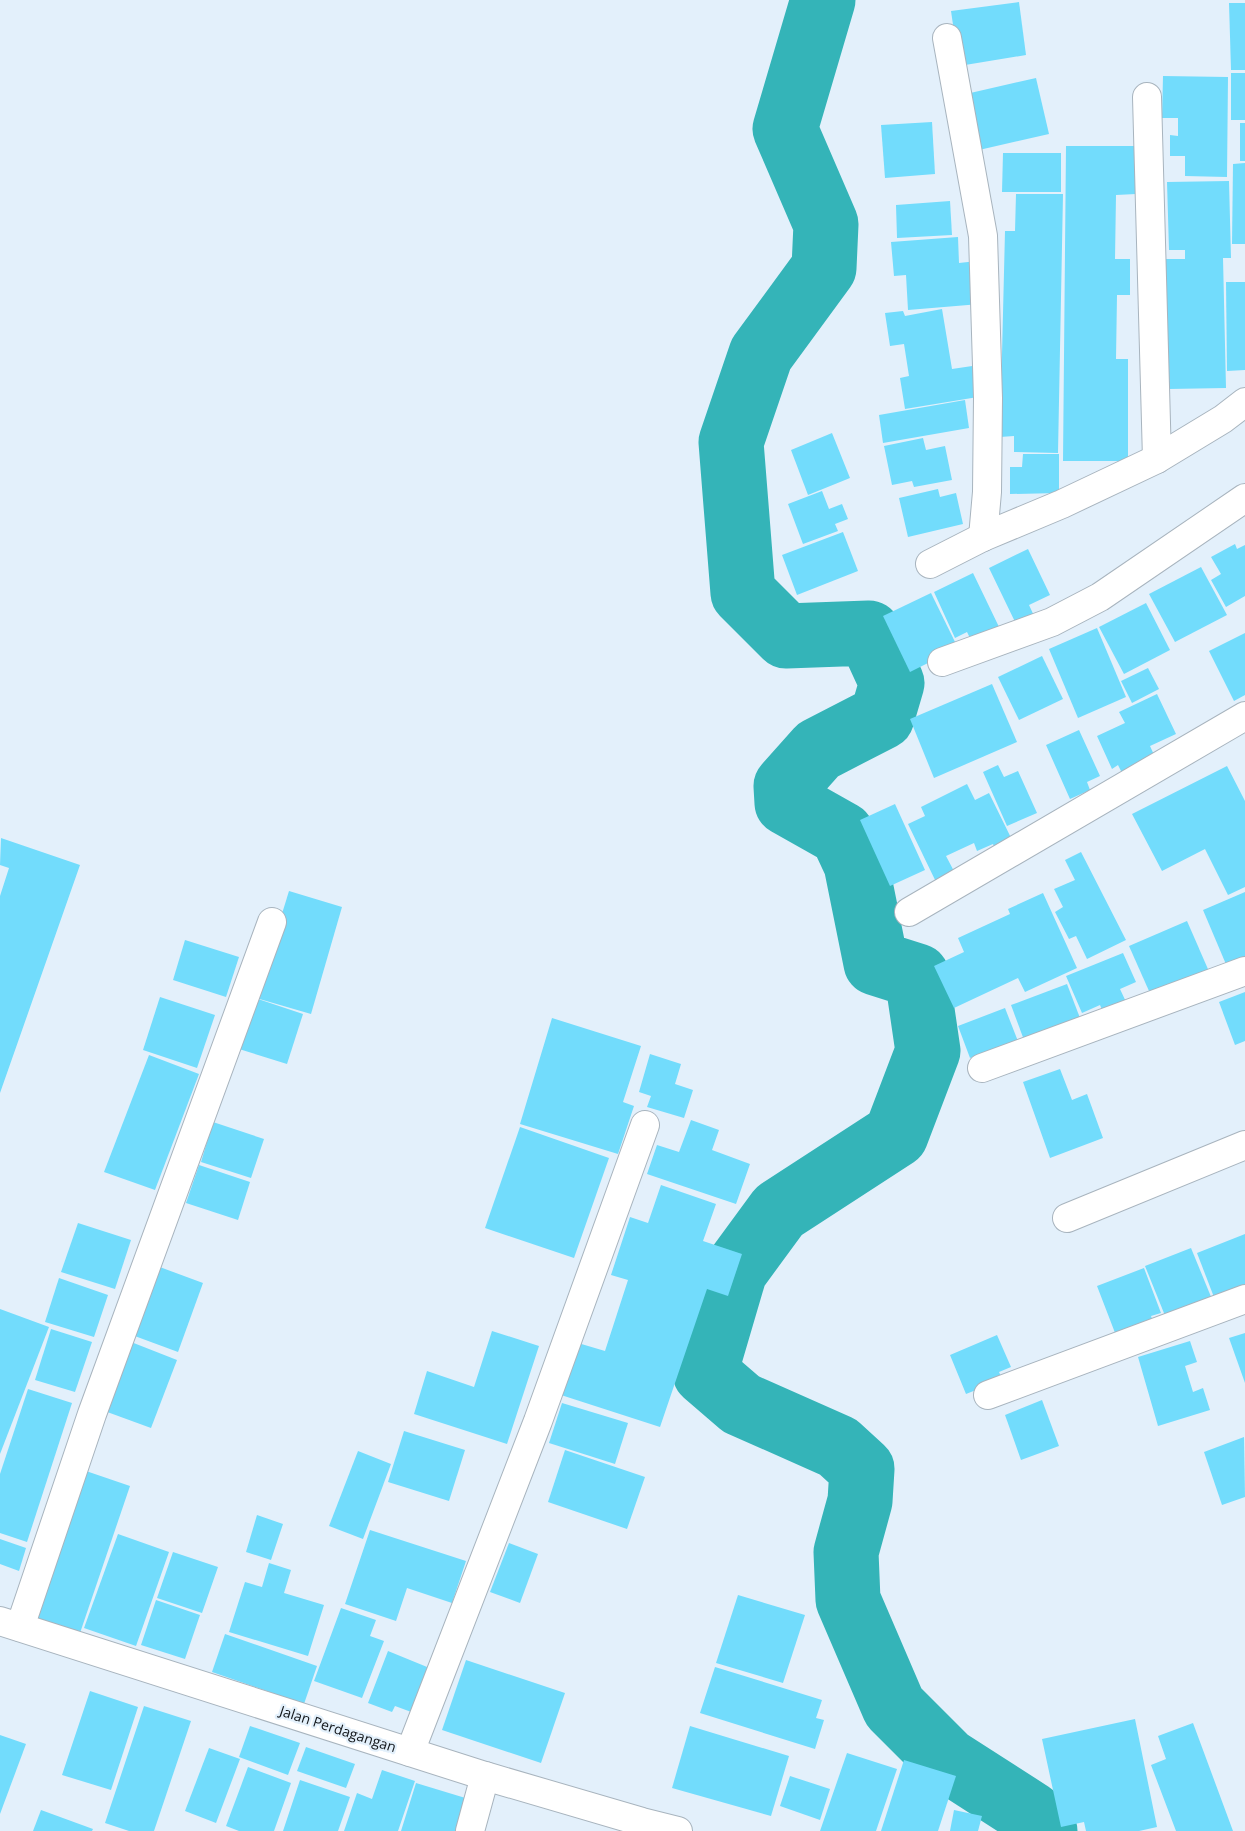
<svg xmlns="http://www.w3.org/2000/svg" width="1245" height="1831" viewBox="0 0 1245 1831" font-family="'Open Sans',sans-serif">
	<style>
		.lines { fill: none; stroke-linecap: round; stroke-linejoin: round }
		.river { stroke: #34b4b8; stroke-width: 65 }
		.building { fill: #72dcfc }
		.minor-casing { stroke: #a8b4be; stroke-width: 30 }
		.tertiary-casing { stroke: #a8b4be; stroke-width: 30 }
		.minor { stroke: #fff; stroke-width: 28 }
		.tertiary { stroke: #fff; stroke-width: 28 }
		.labels { text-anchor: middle; stroke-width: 4.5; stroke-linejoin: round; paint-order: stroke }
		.street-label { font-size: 14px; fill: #12161a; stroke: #e3f0fb }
	</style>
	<rect width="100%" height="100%" fill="#e3f0fb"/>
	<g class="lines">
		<path class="river" d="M 823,0 L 785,129 L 826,224 L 824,268 L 761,354 L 731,442 L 743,593 L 786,636 L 869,633 L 892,683 L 882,717 L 818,750 L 786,786 L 787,803 L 842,834 L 856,864 L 876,963 L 917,976 L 928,1051 L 896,1135 L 779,1211 L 735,1271 L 705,1373 L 741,1404 L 838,1447 L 862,1469 L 860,1501 L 846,1552 L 848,1600 L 894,1707 L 947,1760 L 1031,1814 L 1045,1831"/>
	</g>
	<g class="building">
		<path d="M 1019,2 L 1026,55 L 959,66 L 951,11 Z"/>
		<path d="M 1229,3 L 1245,3 L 1245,70 L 1231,70 Z"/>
		<rect x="1231" y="73" width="14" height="47"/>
		<path d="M 1163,76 L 1228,77 L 1227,177 L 1185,176 L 1185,156 L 1170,156 L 1170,135 L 1178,136 L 1178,118 L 1162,118 Z"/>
		<path d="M 1036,78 L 1049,134 L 979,150 L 966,94 Z"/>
		<path d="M 932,122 L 935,174 L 885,178 L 881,125 Z"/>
		<rect x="1240" y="123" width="5" height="38"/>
		<path d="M 1066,146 L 1136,146 L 1136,194 L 1116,195 L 1115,259 L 1130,259 L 1130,295 L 1117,295 L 1116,359 L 1128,359 L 1128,461 L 1063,461 Z"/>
		<path d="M 1003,153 L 1061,153 L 1061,192 L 1002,192 Z"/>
		<path d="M 1245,163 L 1245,244 L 1232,244 L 1233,164 Z"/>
		<path d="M 1229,181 L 1231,258 L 1223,258 L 1226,388 L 1169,389 L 1165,259 L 1185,259 L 1185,250 L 1169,250 L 1167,182 Z"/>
		<path d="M 1016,194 L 1063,194 L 1058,453 L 1014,452 L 1014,436 L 1000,437 L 1005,231 L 1015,231 Z"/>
		<path d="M 950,201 L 952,235 L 897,238 L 896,205 Z"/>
		<path d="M 958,237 L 959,263 L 977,261 L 980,304 L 908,310 L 906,275 L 894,276 L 891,242 Z"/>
		<path d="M 1226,282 L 1245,282 L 1245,370 L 1227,371 Z"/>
		<path d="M 942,309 L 952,369 L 979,365 L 984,396 L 905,409 L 900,378 L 909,376 L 904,344 L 890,346 L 885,313 L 903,311 L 905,316 Z"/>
		<path d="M 965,400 L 969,428 L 883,443 L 879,415 Z"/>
		<path d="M 832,433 L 850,478 L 808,495 L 791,450 Z"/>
		<path d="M 923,438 L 926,450 L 945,446 L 952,480 L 914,487 L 912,481 L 892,485 L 884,446 Z"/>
		<path d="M 1023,454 L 1059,454 L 1059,493 L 1010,494 L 1010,467 L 1022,467 Z"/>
		<path d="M 938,489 L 940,497 L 956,493 L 963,524 L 908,537 L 899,498 Z"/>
		<path d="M 822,491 L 829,509 L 842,504 L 848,519 L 835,524 L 838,531 L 803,544 L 788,504 Z"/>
		<path d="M 843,532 L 858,571 L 797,595 L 782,555 Z"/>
		<path d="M 1235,544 L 1237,549 L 1245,545 L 1245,596 L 1226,607 L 1211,580 L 1221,574 L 1211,557 Z"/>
		<path d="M 1028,549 L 1050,595 L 1029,605 L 1036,620 L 1018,628 L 989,568 Z"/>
		<path d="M 1201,567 L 1227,615 L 1175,642 L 1149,594 Z"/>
		<path d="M 973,573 L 1000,629 L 972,642 L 967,632 L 955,638 L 934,592 Z"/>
		<path d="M 931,593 L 958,648 L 910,672 L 883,616 Z"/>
		<path d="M 1146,603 L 1170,650 L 1124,674 L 1099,627 Z"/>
		<path d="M 1097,628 L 1126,697 L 1078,718 L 1049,649 Z"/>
		<path d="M 1245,633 L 1245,695 L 1234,701 L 1209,651 Z"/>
		<path d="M 1042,656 L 1063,699 L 1019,720 L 998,677 Z"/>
		<path d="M 1148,668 L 1159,689 L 1132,703 L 1121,681 Z"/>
		<path d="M 992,684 L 1017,742 L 934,778 L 910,719 Z"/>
		<path d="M 1157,694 L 1176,734 L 1150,746 L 1155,757 L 1122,773 L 1118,765 L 1112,769 L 1097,736 L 1125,723 L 1119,712 Z"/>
		<path d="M 1079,730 L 1100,776 L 1087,782 L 1090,790 L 1070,799 L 1046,745 Z"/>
		<path d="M 998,765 L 1004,777 L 1018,771 L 1037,813 L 1007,826 L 983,772 Z"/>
		<path d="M 1227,766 L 1245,801 L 1245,887 L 1228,895 L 1205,849 L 1162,871 L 1132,814 Z"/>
		<path d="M 967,784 L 975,800 L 989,793 L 1016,848 L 998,856 L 993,844 L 977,851 L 974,843 L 946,856 L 956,875 L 937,884 L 908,824 L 925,816 L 921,807 Z"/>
		<path d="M 895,804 L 925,870 L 890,886 L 860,820 Z"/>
		<path d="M 1,838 L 80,865 L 0,1093 L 0,896 L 9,868 L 0,865 Z"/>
		<path d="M 1081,852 L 1126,940 L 1087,959 L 1076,936 L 1069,939 L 1055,912 L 1063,907 L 1054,889 L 1075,880 L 1065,860 Z"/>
		<path d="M 289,891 L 342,907 L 311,1014 L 256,998 Z"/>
		<path d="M 1245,892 L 1245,961 L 1228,969 L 1203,910 Z"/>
		<path d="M 1043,893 L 1077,968 L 1025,992 L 1018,978 L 954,1008 L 934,966 L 964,952 L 958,938 L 1010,914 L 1008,909 Z"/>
		<path d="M 1187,921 L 1211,976 L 1153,1000 L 1129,946 Z"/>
		<path d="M 185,940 L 239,957 L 226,997 L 173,980 Z"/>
		<path d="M 1123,953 L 1136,982 L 1120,989 L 1127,1004 L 1104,1014 L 1100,1005 L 1082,1013 L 1066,976 Z"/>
		<path d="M 1067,984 L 1080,1018 L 1024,1040 L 1011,1005 Z"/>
		<path d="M 1245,992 L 1245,1041 L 1235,1045 L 1219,1002 Z"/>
		<path d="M 160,997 L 215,1015 L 197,1068 L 143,1050 Z"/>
		<path d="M 255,998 L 303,1014 L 287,1064 L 239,1049 Z"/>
		<path d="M 1005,1008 L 1021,1049 L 992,1060 L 988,1051 L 970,1058 L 958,1026 Z"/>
		<path d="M 552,1018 L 641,1046 L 623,1102 L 634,1106 L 618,1154 L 520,1124 Z"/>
		<path d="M 650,1054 L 681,1064 L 675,1084 L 693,1090 L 684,1118 L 647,1107 L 651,1096 L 639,1092 Z"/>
		<path d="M 149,1055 L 199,1074 L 155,1190 L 104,1172 Z"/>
		<path d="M 1060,1069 L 1072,1100 L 1087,1094 L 1103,1138 L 1050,1158 L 1023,1082 Z"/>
		<path d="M 691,1120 L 719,1130 L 712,1150 L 750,1164 L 736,1204 L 647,1174 L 657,1145 L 679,1152 Z"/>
		<path d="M 213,1122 L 264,1139 L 251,1178 L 201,1162 Z"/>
		<path d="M 520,1127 L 609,1158 L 574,1258 L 485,1228 Z"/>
		<path d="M 199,1165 L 250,1182 L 238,1220 L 186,1203 Z"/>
		<path d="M 661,1185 L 716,1204 L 703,1241 L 742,1254 L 728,1296 L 707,1289 L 660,1427 L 561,1395 L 578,1343 L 605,1351 L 628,1280 L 611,1275 L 630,1217 L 648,1223 Z"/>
		<path d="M 78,1223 L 131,1240 L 115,1289 L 61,1272 Z"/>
		<path d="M 1245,1234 L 1245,1294 L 1217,1305 L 1197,1253 Z"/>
		<path d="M 1191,1248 L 1214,1304 L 1168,1323 L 1145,1266 Z"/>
		<path d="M 157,1266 L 203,1283 L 178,1352 L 132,1335 Z"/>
		<path d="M 1144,1268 L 1161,1313 L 1151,1316 L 1154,1324 L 1117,1338 L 1097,1286 Z"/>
		<path d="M 59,1278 L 108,1295 L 94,1337 L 45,1322 Z"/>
		<path d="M 0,1309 L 49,1327 L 0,1454 Z"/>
		<path d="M 51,1329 L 92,1342 L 75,1392 L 35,1380 Z"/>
		<path d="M 492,1331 L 539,1346 L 507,1444 L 414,1414 L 427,1371 L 474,1387 Z"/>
		<path d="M 1245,1333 L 1245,1383 L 1229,1338 Z"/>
		<path d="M 997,1335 L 1011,1367 L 999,1372 L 1004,1383 L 981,1388 L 966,1394 L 950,1355 Z"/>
		<path d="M 126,1340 L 177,1360 L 151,1428 L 99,1409 Z"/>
		<path d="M 1190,1341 L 1197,1362 L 1185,1366 L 1193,1392 L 1203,1388 L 1210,1410 L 1158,1426 L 1138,1357 Z"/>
		<path d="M 28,1389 L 72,1403 L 27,1542 L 0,1533 L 0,1474 Z"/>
		<path d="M 1042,1400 L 1059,1446 L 1021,1460 L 1005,1415 Z"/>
		<path d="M 562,1403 L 628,1423 L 615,1464 L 549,1443 Z"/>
		<path d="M 404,1431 L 465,1450 L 449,1501 L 388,1482 Z"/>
		<path d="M 1244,1437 L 1245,1497 L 1222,1505 L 1204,1452 Z"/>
		<path d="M 565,1450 L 645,1477 L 627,1529 L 548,1502 Z"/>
		<path d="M 358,1451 L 391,1464 L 363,1539 L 329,1526 Z"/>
		<path d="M 86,1471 L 130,1486 L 80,1633 L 35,1618 Z"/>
		<path d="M 257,1515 L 283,1524 L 271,1560 L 246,1552 Z"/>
		<path d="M 370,1530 L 466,1561 L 452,1603 L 407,1588 L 396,1621 L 345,1604 Z"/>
		<path d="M 118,1534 L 169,1552 L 136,1646 L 84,1628 Z"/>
		<path d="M 0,1539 L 26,1548 L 19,1571 L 0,1564 Z"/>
		<path d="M 509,1543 L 538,1554 L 520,1603 L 490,1592 Z"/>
		<path d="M 173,1552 L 218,1567 L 202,1613 L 157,1598 Z"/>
		<path d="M 269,1563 L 291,1570 L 284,1593 L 324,1605 L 308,1656 L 229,1632 L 245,1582 L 262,1587 Z"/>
		<path d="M 738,1595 L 805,1615 L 783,1683 L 716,1663 Z"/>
		<path d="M 156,1600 L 200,1615 L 185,1659 L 141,1645 Z"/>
		<path d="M 341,1608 L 376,1620 L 370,1636 L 384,1641 L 362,1698 L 314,1681 Z"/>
		<path d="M 225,1634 L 317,1666 L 304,1704 L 212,1672 Z"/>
		<path d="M 388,1651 L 432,1669 L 414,1713 L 395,1706 L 392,1712 L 368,1703 Z"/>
		<path d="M 466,1660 L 565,1693 L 541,1763 L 442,1730 Z"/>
		<path d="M 715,1667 L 822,1700 L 816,1718 L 824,1720 L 815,1749 L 700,1713 Z"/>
		<path d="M 90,1691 L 138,1707 L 111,1790 L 62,1775 Z"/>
		<path d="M 144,1706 L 191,1721 L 154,1831 L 129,1831 L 105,1823 Z"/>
		<path d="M 1135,1719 L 1157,1827 L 1139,1831 L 1086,1831 L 1084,1822 L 1061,1827 L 1042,1739 Z"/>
		<path d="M 1193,1723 L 1233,1831 L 1176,1831 L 1151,1765 L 1166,1759 L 1158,1736 Z"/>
		<path d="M 250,1726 L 300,1743 L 288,1775 L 239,1757 Z"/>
		<path d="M 690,1726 L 789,1756 L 771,1816 L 672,1788 Z"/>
		<path d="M 0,1735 L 26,1744 L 0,1814 Z"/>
		<path d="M 306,1747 L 355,1764 L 346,1788 L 297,1771 Z"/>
		<path d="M 209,1748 L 240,1759 L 216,1823 L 185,1811 Z"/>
		<path d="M 847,1753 L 897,1769 L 876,1831 L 820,1831 Z"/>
		<path d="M 904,1760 L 956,1776 L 938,1831 L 881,1831 Z"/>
		<path d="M 248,1767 L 291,1783 L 274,1831 L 239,1831 L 226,1826 Z"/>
		<path d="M 382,1770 L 415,1781 L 398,1831 L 344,1831 L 357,1793 L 372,1799 Z"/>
		<path d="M 790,1776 L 830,1789 L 820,1820 L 780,1806 Z"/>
		<path d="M 300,1780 L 350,1797 L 338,1831 L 283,1831 Z"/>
		<path d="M 416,1783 L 472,1800 L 462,1831 L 401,1831 Z"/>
		<path d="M 41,1810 L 93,1829 L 92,1831 L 33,1831 Z"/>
		<path d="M 954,1810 L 982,1816 L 978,1831 L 950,1831 Z"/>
	</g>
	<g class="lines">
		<g class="minor-casing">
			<g id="minor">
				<path d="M 947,38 L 983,236 L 988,398 L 987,492 L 983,537"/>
				<path d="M 1147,97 L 1157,459"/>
				<path d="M 930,564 L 983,537 L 1062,504 L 1157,459 L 1223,419 L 1245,402"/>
				<path d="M 942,662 L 1052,622 L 1100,597 L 1245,498"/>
				<path d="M 909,912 L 1245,716"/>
				<path d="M 982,1068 L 1245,971"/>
				<path d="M 1067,1218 L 1245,1145"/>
				<path d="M 988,1395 L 1245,1299"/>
				<path d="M 20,1627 L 92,1414 L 272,922"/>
				<path d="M 410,1752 L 538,1421 L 645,1125"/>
				<path d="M 470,1831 L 485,1776"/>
			</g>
		</g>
		<g class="tertiary-casing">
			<path id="tertiary" d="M 0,1621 L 485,1776 L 642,1822 L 678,1831"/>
		</g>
		<use href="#minor" class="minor"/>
		<use href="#tertiary" class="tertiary"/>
	</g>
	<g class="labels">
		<g class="street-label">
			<text transform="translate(338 1729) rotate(18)" y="5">Jalan Perdagangan</text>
		</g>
	</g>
</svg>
